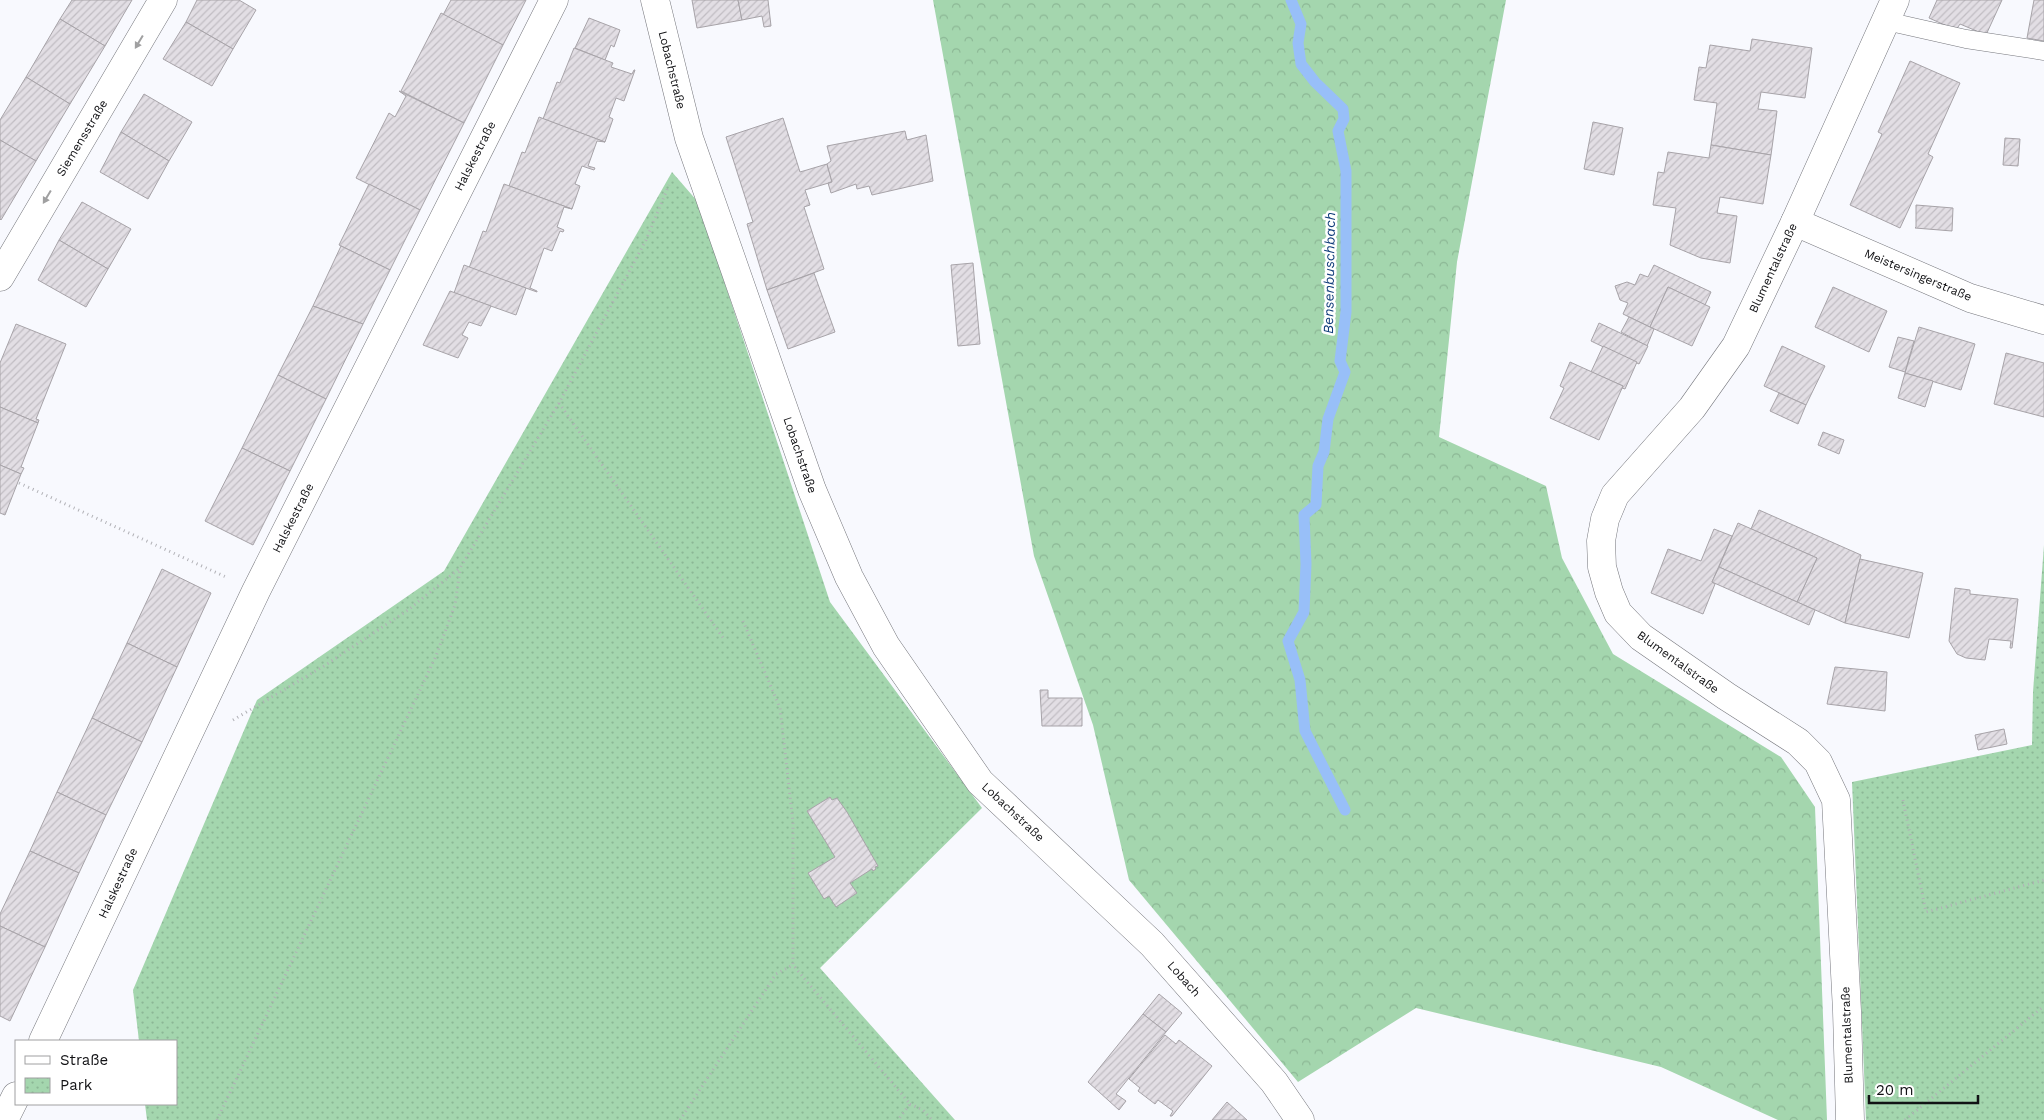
<svg xmlns="http://www.w3.org/2000/svg" width="2044" height="1120" viewBox="0 0 2044 1120" font-family="'Work Sans',sans-serif">
	<style>
		.forest { fill: url(#forest-crowns) }
		.park { fill: url(#park-dots) }
		.lines { fill: none; stroke-linecap: round; stroke-linejoin: round }
		.stream { stroke: #98bff8; stroke-width: 11 }
		.building { fill: url(#building-hatch); stroke: #a7a3a8 }
		.service-casing { stroke: #76777d; stroke-width: 19 }
		.minor-casing { stroke: #76777d; stroke-width: 29 }
		.path { stroke: #b1b1b6; stroke-width: 3; stroke-dasharray: 1 4; stroke-linecap: butt }
		.service { stroke: #fff; stroke-width: 18 }
		.minor { stroke: #fff; stroke-width: 28 }
		.oneway { fill: #a0a0a1 }
		.labels { text-anchor: middle; stroke-width: 5; stroke-linejoin: round; paint-order: stroke }
		.street-label { font-size: 12px; fill: #121215; stroke: #fff }
		.water-label { font-size: 14px; font-style: italic; fill: #113e7b; stroke: #fff }
	</style>
	<defs>
		<pattern id="forest-crowns" width="20" height="18" patternUnits="userSpaceOnUse" patternTransform="scale(1.25)"><rect width="20" height="18" fill="#a4d6ae"/><path d="M2 6a3 3 0 1 1 6 0M12 15a3 3 0 1 1 6 0" fill="none" stroke="#8cb795"/></pattern>
		<pattern id="park-dots" width="8" height="8" patternUnits="userSpaceOnUse" patternTransform="scale(1.25)"><rect width="8" height="8" fill="#a4d6ae"/><path d="M2 2h.1M6 6h.1" fill="none" stroke="#8cb795" stroke-width="1.8" stroke-linecap="round"/></pattern>
		<pattern id="building-hatch" width="6" height="6" patternUnits="userSpaceOnUse" patternTransform="scale(1.25)"><rect width="6" height="6" fill="#e2dee4"/><path d="M-1 1l2-2M0 6l6-6M5 7l2-2" fill="none" stroke="#c1bdc3"/></pattern>
	</defs>
	<rect width="100%" height="100%" fill="#f8f9fe"/>
	<path class="forest" d="M 933,0 L 1506,0 L 1457,262 L 1439,437 L 1546,486 L 1562,558 L 1613,654 L 1781,757 L 1815,807 L 1827,1120 L 1778,1120 L 1661,1067 L 1416,1008 L 1298,1082 L 1129,880 L 1093,725 L 1034,556 Z"/>
	<g class="park">
		<path d="M 672,172 L 698,202 L 830,602 L 982,808 L 820,968 L 955,1120 L 147,1120 L 145,1104 L 176,1104 L 176,1041 L 139,1041 L 133,990 L 257,700 L 444,571 Z"/>
		<path d="M 2044,545 L 2044,1120 L 1866,1120 L 1852,782 L 2032,745 L 2033,692 Z"/>
	</g>
	<g class="lines">
		<path class="stream" d="M 1291,0 L 1301,24 L 1298,43 L 1301,64 L 1315,82 L 1343,109 L 1344,119 L 1338,131 L 1346,171 L 1346,312 L 1340,361 L 1345,372 L 1328,419 L 1324,452 L 1318,466 L 1316,505 L 1304,515 L 1306,564 L 1304,612 L 1288,641 L 1300,680 L 1305,731 L 1345,810"/>
	</g>
	<g class="building">
		<path d="M 72,0 L 132,0 L 105,46 L 60,19 Z"/>
		<path d="M 197,0 L 239,0 L 256,10 L 233,49 L 186,22 Z"/>
		<path d="M 451,0 L 526,0 L 503,45 L 443,15 Z"/>
		<path d="M 692,0 L 738,0 L 742,20 L 697,28 Z"/>
		<path d="M 738,0 L 768,0 L 771,26 L 764,27 L 762,16 L 742,20 Z"/>
		<path d="M 1937,0 L 2002,0 L 1986,35 L 1960,24 L 1956,30 L 1929,18 Z"/>
		<path d="M 2034,0 L 2044,0 L 2044,41 L 2027,38 Z"/>
		<path d="M 441,13 L 503,45 L 464,123 L 401,91 Z"/>
		<path d="M 589,18 L 620,30 L 614,47 L 611,45 L 605,60 L 575,48 Z"/>
		<path d="M 60,19 L 105,46 L 70,104 L 26,77 Z"/>
		<path d="M 186,22 L 233,49 L 212,86 L 163,59 Z"/>
		<path d="M 1752,39 L 1812,48 L 1805,98 L 1761,92 L 1758,109 L 1777,111 L 1771,155 L 1711,145 L 1717,103 L 1694,100 L 1699,67 L 1706,68 L 1710,45 L 1750,51 Z"/>
		<path d="M 574,48 L 613,63 L 611,67 L 632,74 L 634,70 L 635,70 L 624,101 L 616,98 L 609,117 L 613,119 L 605,142 L 543,119 L 557,82 L 560,83 Z"/>
		<path d="M 1910,61 L 1960,83 L 1928,154 L 1933,157 L 1900,228 L 1850,205 L 1882,134 L 1878,132 Z"/>
		<path d="M 26,77 L 70,104 L 36,161 L 0,140 L 0,120 Z"/>
		<path d="M 399,91 L 464,123 L 420,210 L 356,178 L 389,113 L 395,117 L 406,96 Z"/>
		<path d="M 144,94 L 192,122 L 169,161 L 121,132 Z"/>
		<path d="M 539,117 L 605,142 L 597,141 L 588,166 L 595,168 L 594,170 L 582,166 L 575,184 L 580,186 L 572,209 L 509,186 L 522,152 L 525,153 Z"/>
		<path d="M 783,118 L 800,172 L 827,164 L 832,182 L 805,190 L 810,205 L 804,207 L 824,269 L 767,290 L 747,224 L 753,222 L 726,137 Z"/>
		<path d="M 1593,122 L 1623,128 L 1614,175 L 1584,169 Z"/>
		<path d="M 905,131 L 907,140 L 926,135 L 933,181 L 872,195 L 869,186 L 857,189 L 856,184 L 831,193 L 828,183 L 832,182 L 827,164 L 831,161 L 827,146 Z"/>
		<path d="M 121,132 L 169,161 L 148,199 L 100,172 Z"/>
		<path d="M 2005,138 L 2020,139 L 2018,166 L 2003,165 Z"/>
		<path d="M 0,140 L 36,161 L 1,220 L 0,219 Z"/>
		<path d="M 1711,145 L 1771,155 L 1763,204 L 1720,197 L 1717,213 L 1737,216 L 1730,263 L 1701,258 L 1670,245 L 1676,208 L 1653,205 L 1658,172 L 1664,173 L 1668,152 L 1709,158 Z"/>
		<path d="M 369,184 L 420,210 L 390,270 L 339,245 Z"/>
		<path d="M 504,184 L 572,209 L 564,207 L 557,227 L 564,230 L 563,232 L 560,231 L 552,251 L 544,248 L 530,288 L 537,291 L 537,292 L 469,268 L 483,231 L 486,232 Z"/>
		<path d="M 82,202 L 131,229 L 108,269 L 59,240 Z"/>
		<path d="M 1916,205 L 1953,208 L 1952,231 L 1915,228 L 1916,227 Z"/>
		<path d="M 59,240 L 108,269 L 86,307 L 38,280 Z"/>
		<path d="M 341,246 L 390,270 L 363,324 L 313,306 Z"/>
		<path d="M 973,263 L 980,344 L 958,346 L 951,265 Z"/>
		<path d="M 464,265 L 526,288 L 516,315 L 454,293 Z"/>
		<path d="M 1654,265 L 1711,292 L 1705,305 L 1668,287 L 1650,327 L 1623,314 L 1628,303 L 1620,300 L 1615,286 L 1627,282 L 1635,285 L 1640,274 L 1648,277 Z"/>
		<path d="M 814,273 L 835,332 L 788,349 L 767,290 Z"/>
		<path d="M 1668,287 L 1710,307 L 1692,346 L 1650,327 Z"/>
		<path d="M 1833,287 L 1887,311 L 1869,352 L 1815,327 Z"/>
		<path d="M 450,291 L 491,306 L 481,326 L 469,322 L 462,335 L 468,338 L 458,358 L 423,345 Z"/>
		<path d="M 313,306 L 363,324 L 326,399 L 278,375 Z"/>
		<path d="M 1629,317 L 1654,329 L 1647,346 L 1621,332 Z"/>
		<path d="M 1599,323 L 1648,346 L 1639,364 L 1591,341 Z"/>
		<path d="M 16,324 L 66,344 L 36,419 L 39,420 L 38,423 L 0,407 L 0,363 Z"/>
		<path d="M 1919,327 L 1975,344 L 1961,390 L 1905,373 Z"/>
		<path d="M 1898,337 L 1914,341 L 1905,372 L 1889,367 Z"/>
		<path d="M 1603,346 L 1637,362 L 1625,389 L 1622,388 L 1623,386 L 1591,372 Z"/>
		<path d="M 1782,346 L 1825,366 L 1806,405 L 1764,386 Z"/>
		<path d="M 2006,353 L 2044,363 L 2044,417 L 1994,404 Z"/>
		<path d="M 1570,362 L 1623,386 L 1599,440 L 1550,418 L 1564,388 L 1560,386 Z"/>
		<path d="M 1905,373 L 1933,381 L 1925,407 L 1898,398 Z"/>
		<path d="M 278,375 L 326,399 L 290,471 L 242,448 Z"/>
		<path d="M 1779,393 L 1806,405 L 1798,424 L 1770,411 Z"/>
		<path d="M 0,407 L 38,423 L 21,467 L 24,468 L 21,474 L 0,465 Z"/>
		<path d="M 1823,432 L 1844,440 L 1839,454 L 1818,445 Z"/>
		<path d="M 242,448 L 290,471 L 253,545 L 205,521 Z"/>
		<path d="M 0,465 L 21,474 L 5,515 L 0,513 Z"/>
		<path d="M 1759,510 L 1861,555 L 1845,623 L 1797,602 L 1817,558 L 1751,529 Z"/>
		<path d="M 1738,523 L 1817,558 L 1797,602 L 1719,567 Z"/>
		<path d="M 1714,529 L 1732,536 L 1712,582 L 1715,584 L 1703,614 L 1651,593 L 1668,549 L 1701,561 Z"/>
		<path d="M 1860,559 L 1923,573 L 1909,638 L 1845,623 Z"/>
		<path d="M 1719,567 L 1815,610 L 1809,625 L 1712,582 Z"/>
		<path d="M 162,569 L 211,593 L 177,667 L 127,643 Z"/>
		<path d="M 1955,588 L 1970,590 L 1970,594 L 2018,599 L 2012,648 L 2010,648 L 2011,641 L 1989,639 L 1985,660 L 1966,658 L 1957,654 L 1949,641 Z"/>
		<path d="M 127,643 L 177,667 L 142,742 L 92,718 Z"/>
		<path d="M 1835,667 L 1887,672 L 1885,711 L 1827,704 Z"/>
		<path d="M 1040,690 L 1048,690 L 1048,698 L 1082,698 L 1082,726 L 1042,726 Z"/>
		<path d="M 92,718 L 142,742 L 106,815 L 57,792 Z"/>
		<path d="M 2004,729 L 2007,744 L 1978,750 L 1975,735 Z"/>
		<path d="M 57,792 L 106,815 L 79,873 L 30,851 Z"/>
		<path d="M 830,797 L 832,800 L 837,798 L 847,812 L 878,866 L 875,867 L 876,869 L 873,871 L 872,869 L 850,883 L 857,893 L 836,907 L 829,896 L 824,899 L 808,873 L 835,857 L 807,811 Z"/>
		<path d="M 30,851 L 79,873 L 45,947 L 0,926 L 0,914 Z"/>
		<path d="M 0,926 L 45,947 L 10,1021 L 0,1016 Z"/>
		<path d="M 1159,994 L 1182,1013 L 1166,1032 L 1143,1014 Z"/>
		<path d="M 1143,1014 L 1166,1032 L 1116,1094 L 1126,1101 L 1119,1110 L 1088,1082 Z"/>
		<path d="M 1165,1035 L 1176,1044 L 1179,1040 L 1212,1066 L 1172,1116 L 1170,1116 L 1173,1111 L 1158,1100 L 1155,1104 L 1138,1091 L 1140,1088 L 1129,1079 Z"/>
		<path d="M 1227,1102 L 1247,1120 L 1212,1120 Z"/>
	</g>
	<g class="lines">
		<g class="service-casing">
			<path id="service" d="M 1886,21 L 1966,39 L 2044,51"/>
		</g>
		<g class="minor-casing">
			<g id="minor">
				<path d="M 655,0 L 689,138 L 812,490 L 849,577 L 886,646 L 980,782 L 1152,944 L 1274,1082 L 1300,1120"/>
				<path d="M 1795,222 L 1970,298 L 2044,320"/>
				<path d="M 0,277 L 163,0"/>
				<path d="M 43,1041 L 256,591 L 554,0"/>
				<path d="M 5,1118 L 16,1096"/>
				<path d="M 1850,1120 L 1847,1011 L 1836,800 L 1818,762 L 1798,742 L 1726,696 L 1641,637 L 1618,613 L 1609,592 L 1602,567 L 1601,541 L 1605,519 L 1615,495 L 1692,408 L 1736,346 L 1795,222 L 1895,0"/>
			</g>
		</g>
		<g class="path">
			<path d="M 559,403 L 724,639"/>
			<path d="M 19,483 L 226,577"/>
			<path d="M 743,621 L 780,708 L 793,822 L 793,965 L 910,1104 L 898,1120"/>
			<path d="M 233,720 L 324,666 L 408,610 L 460,568 L 559,403 L 646,240 L 669,185"/>
			<path d="M 1903,800 L 1926,912 L 2044,880"/>
			<path d="M 910,1104 L 923,1110 L 932,1120"/>
			<path d="M 217,1120 L 436,656 L 455,605 L 460,569"/>
			<path d="M 680,1120 L 776,974 L 793,965"/>
			<path d="M 1905,1120 L 2044,1006"/>
		</g>
		<use href="#service" class="service"/>
		<use href="#minor" class="minor"/>
	</g>
	<defs><path id="oneway-solid" d="M-6-.8H1V-3.2L6.5 0L1 3.2V.8H-6Z" transform="scale(1.25)"/></defs>
	<g class="oneway">
		<use href="#oneway-solid" transform="translate(139 42) rotate(121)"/>
		<use href="#oneway-solid" transform="translate(47 197) rotate(121)"/>
	</g>
	<g class="labels">
		<g class="street-label">
			<text transform="translate(672 70) rotate(76)" y="4">Lobachstraße</text>
			<text transform="translate(82 138) rotate(-59)" y="4">Siemensstraße</text>
			<text transform="translate(475 156) rotate(-63)" y="4">Halskestraße</text>
			<text transform="translate(1773 268) rotate(-65)" y="4">Blumentalstraße</text>
			<text transform="translate(1918 275) rotate(23)" y="4">Meistersingerstraße</text>
			<text transform="translate(800 455) rotate(71)" y="4">Lobachstraße</text>
			<text transform="translate(293 518) rotate(-63)" y="4">Halskestraße</text>
			<text transform="translate(1678 662) rotate(36)" y="4">Blumentalstraße</text>
			<text transform="translate(1013 812) rotate(43)" y="4">Lobachstraße</text>
			<text transform="translate(118 883) rotate(-65)" y="4">Halskestraße</text>
			<text transform="translate(1184 979) rotate(48)" y="4">Lobach</text>
			<text transform="translate(1847 1035) rotate(-92)" y="4">Blumentalstraße</text>
		</g>
		<g class="water-label">
			<text transform="translate(1329 273) rotate(-89)" y="5">Bensenbuschbach</text>
		</g>
	</g>
	<rect x="15" y="1040" width="162" height="65" fill="#ffffff" stroke="#a0a0a1"/>
	<rect x="25" y="1056" width="25" height="8" fill="#ffffff" stroke="#a0a0a1"/>
	<text x="60" y="1065" font-size="15" fill="#121215">Straße</text>
	<rect x="25" y="1078" width="25" height="15" fill="url(#park-dots)" stroke="#a0a0a1"/>
	<text x="60" y="1090" font-size="15" fill="#121215">Park</text>
	<path d="M1869 1095v8h109v-8" fill="none" stroke="#121215" stroke-width="2.5"/>
	<text x="1876" y="1095" font-size="15" fill="#121215" stroke="#ffffff" stroke-width="4" paint-order="stroke">20 m</text>
</svg>
